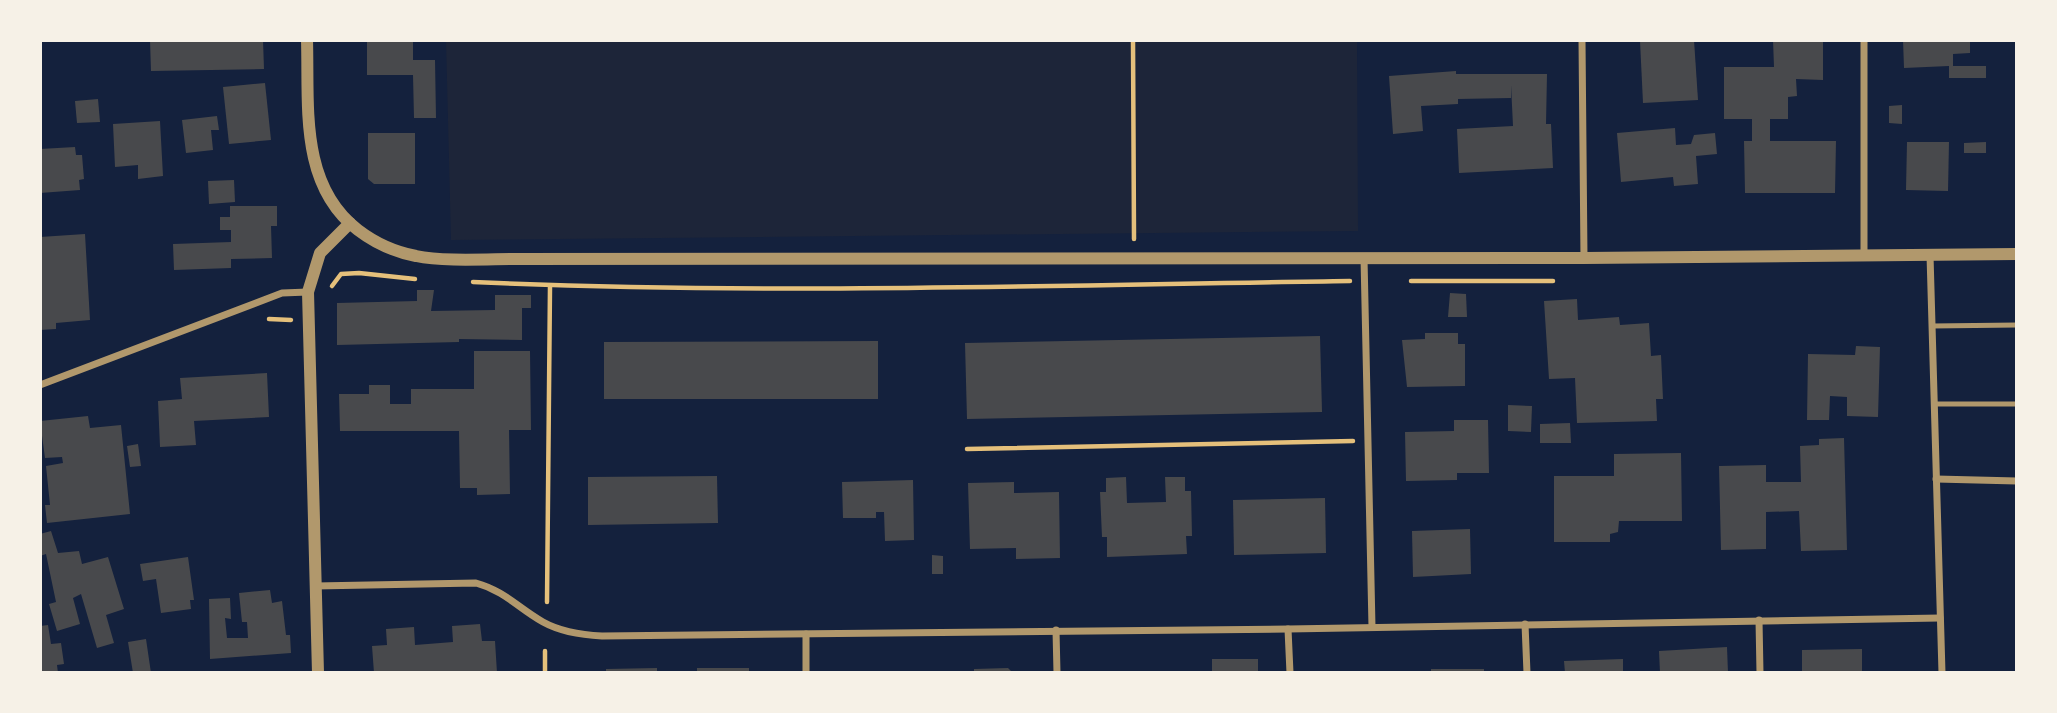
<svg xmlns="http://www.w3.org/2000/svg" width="2057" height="713" font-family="'PT Sans Narrow',sans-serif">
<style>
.green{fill:#1d2539}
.building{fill:#48494c}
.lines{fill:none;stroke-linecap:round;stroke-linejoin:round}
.path{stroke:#e5c07b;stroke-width:4.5}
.service{stroke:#b1986c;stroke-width:5}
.minor{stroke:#b1986c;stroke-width:7}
.tertiary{stroke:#b1986c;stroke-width:12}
</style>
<rect width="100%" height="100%" fill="#14213d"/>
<path class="green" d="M 446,40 L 1357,40 L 1358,231 L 451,240 Z"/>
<g class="building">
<path d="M 150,40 L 263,40 L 264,69 L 151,71 Z"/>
<path d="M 367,40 L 413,40 L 413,60 L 435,60 L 436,118 L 414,118 L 413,75 L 367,75 Z"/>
<path d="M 1648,40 L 1694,40 L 1698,100 L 1643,103 L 1640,41 Z"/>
<path d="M 1773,40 L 1823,40 L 1823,80 L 1796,79 L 1797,96 L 1788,97 L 1788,119 L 1770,119 L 1770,141 L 1836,141 L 1835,193 L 1745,193 L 1744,141 L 1752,141 L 1752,119 L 1724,119 L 1724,67 L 1774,67 Z"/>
<path d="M 1903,40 L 1970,40 L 1970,53 L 1953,54 L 1953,66 L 1986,66 L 1986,78 L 1949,78 L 1949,66 L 1904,68 Z"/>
<path d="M 1456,71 L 1456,74 L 1547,74 L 1546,124 L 1551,124 L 1553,168 L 1459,173 L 1457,129 L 1513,126 L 1511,85 L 1511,98 L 1458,99 L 1458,104 L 1421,106 L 1423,131 L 1393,134 L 1389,76 Z"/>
<path d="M 265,83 L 271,140 L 229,144 L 223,87 Z"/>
<path d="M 98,99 L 100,122 L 77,123 L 75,101 Z"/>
<path d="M 1902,105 L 1902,124 L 1889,123 L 1889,106 Z"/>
<path d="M 217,116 L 219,130 L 211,130 L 213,150 L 186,153 L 182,120 Z"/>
<path d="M 160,121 L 163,176 L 138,179 L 138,165 L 115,167 L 113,124 Z"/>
<path d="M 1675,128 L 1676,145 L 1691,144 L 1694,135 L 1715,133 L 1717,154 L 1696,156 L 1698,184 L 1674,186 L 1673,177 L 1621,182 L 1617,133 Z"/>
<path d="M 368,133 L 415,133 L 415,184 L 374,184 L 368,179 Z"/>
<path d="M 1907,142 L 1949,142 L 1948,191 L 1906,190 Z"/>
<path d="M 1986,142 L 1986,153 L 1964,153 L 1964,143 Z"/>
<path d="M 75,147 L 76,155 L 82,155 L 84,179 L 79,180 L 80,190 L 40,193 L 40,149 Z"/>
<path d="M 234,180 L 235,202 L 209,204 L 208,181 Z"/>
<path d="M 230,206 L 277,206 L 277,226 L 271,226 L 272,258 L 231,259 L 231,268 L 174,270 L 173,244 L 231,242 L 231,230 L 220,230 L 220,217 L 230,217 Z"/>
<path d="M 85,234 L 90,320 L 56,323 L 56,329 L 40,330 L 40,237 Z"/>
<path d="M 417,290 L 434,290 L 431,311 L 495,310 L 495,295 L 531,295 L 531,308 L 522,308 L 522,340 L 459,339 L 459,342 L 337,345 L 337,303 L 417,301 Z"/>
<path d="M 1450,293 L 1466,294 L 1467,317 L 1448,317 Z"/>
<path d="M 1577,299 L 1578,320 L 1619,317 L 1620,325 L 1649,323 L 1651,356 L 1661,355 L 1663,399 L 1656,399 L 1657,421 L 1577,423 L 1575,378 L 1549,379 L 1544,301 Z"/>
<path d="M 1425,333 L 1458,333 L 1458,344 L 1465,344 L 1465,386 L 1407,387 L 1402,340 L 1425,339 Z"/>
<path d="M 1320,336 L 1322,412 L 967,419 L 965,343 Z"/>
<path d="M 878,341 L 878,399 L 604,399 L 604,342 Z"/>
<path d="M 1856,346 L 1880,347 L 1878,417 L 1847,416 L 1847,397 L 1830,396 L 1829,420 L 1807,420 L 1808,354 L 1855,355 Z"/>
<path d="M 474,351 L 530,351 L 531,430 L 509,430 L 510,494 L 477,495 L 477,488 L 460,488 L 459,431 L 340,431 L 339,394 L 369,394 L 369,385 L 390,385 L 390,404 L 411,404 L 411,389 L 474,389 Z"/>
<path d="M 267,373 L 269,417 L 194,421 L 196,445 L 160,447 L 158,401 L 182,399 L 180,378 Z"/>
<path d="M 1508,405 L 1532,406 L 1531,432 L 1508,431 Z"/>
<path d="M 88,416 L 90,428 L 121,425 L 130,514 L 47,523 L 45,505 L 50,505 L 46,466 L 63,463 L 62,457 L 45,458 L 40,421 Z"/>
<path d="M 1454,420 L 1488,420 L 1489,473 L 1457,473 L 1457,480 L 1406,481 L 1405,432 L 1454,431 Z"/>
<path d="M 1570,423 L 1571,443 L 1540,443 L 1540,424 Z"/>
<path d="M 1844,438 L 1847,550 L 1801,551 L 1799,511 L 1766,512 L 1766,549 L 1721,550 L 1719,466 L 1766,465 L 1766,482 L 1801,482 L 1800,446 L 1819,445 L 1819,439 Z"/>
<path d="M 138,444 L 141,466 L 130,467 L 127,446 Z"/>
<path d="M 1681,453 L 1682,521 L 1619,521 L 1618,532 L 1610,534 L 1610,542 L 1554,542 L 1554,476 L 1614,476 L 1614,454 Z"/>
<path d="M 717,476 L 718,523 L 588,525 L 588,477 Z"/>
<path d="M 1126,477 L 1127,503 L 1166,502 L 1165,477 L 1185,477 L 1185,491 L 1191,491 L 1192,536 L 1186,536 L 1187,554 L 1107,557 L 1107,537 L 1102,537 L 1100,492 L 1106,492 L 1106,478 Z"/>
<path d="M 913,480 L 914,540 L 885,541 L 884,512 L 876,512 L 876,518 L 843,518 L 842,482 Z"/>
<path d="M 1014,482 L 1014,493 L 1059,492 L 1060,558 L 1016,559 L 1016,548 L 970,549 L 968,483 Z"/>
<path d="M 1325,498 L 1326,553 L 1234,555 L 1233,500 Z"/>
<path d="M 1470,529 L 1471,574 L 1413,577 L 1412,531 Z"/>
<path d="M 51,531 L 58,553 L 79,551 L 82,564 L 108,557 L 124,609 L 106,615 L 114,643 L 97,648 L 81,594 L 73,598 L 80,624 L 57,631 L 49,604 L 56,602 L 46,554 L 40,556 L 40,534 Z"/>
<path d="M 932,555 L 943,556 L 943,574 L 932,574 Z"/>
<path d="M 188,557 L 194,600 L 190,600 L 191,609 L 161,613 L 156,579 L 143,581 L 140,564 Z"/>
<path d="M 270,590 L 272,603 L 282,601 L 286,635 L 290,635 L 291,653 L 210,659 L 209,599 L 230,598 L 231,619 L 225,618 L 227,638 L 248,638 L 247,622 L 242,622 L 239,593 Z"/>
<path d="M 480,624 L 482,641 L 495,641 L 497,673 L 374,673 L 372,646 L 387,645 L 386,629 L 414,627 L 415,645 L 453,642 L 452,626 Z"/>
<path d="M 48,625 L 51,644 L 61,643 L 64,664 L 57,665 L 58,673 L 40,673 L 40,626 Z"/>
<path d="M 146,639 L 151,673 L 133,673 L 128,642 Z"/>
<path d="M 1727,647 L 1728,673 L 1660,673 L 1659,651 Z"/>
<path d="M 1862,649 L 1862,673 L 1802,673 L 1802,650 Z"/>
<rect x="1212" y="659" width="46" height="14"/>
<path d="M 1623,659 L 1623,673 L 1565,673 L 1564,661 Z"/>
<path d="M 657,668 L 657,673 L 606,673 L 606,669 Z"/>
<rect x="697" y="668" width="52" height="5"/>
<path d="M 1008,668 L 1013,673 L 974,673 L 974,669 Z"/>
<rect x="1431" y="669" width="53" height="4"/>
</g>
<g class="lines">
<g class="path">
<path d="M 1133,40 L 1134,239"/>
<path d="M 1411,281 L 1553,281"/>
<path d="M 473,282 C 765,295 1058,285 1350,281"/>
<path d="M 332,286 L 341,274 L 359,273 L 415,279"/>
<path d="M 269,319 L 291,320"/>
<path d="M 967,449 L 1353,441"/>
<path d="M 547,602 L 550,286"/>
<path d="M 545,651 L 545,673"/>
</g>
<g class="service">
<path d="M 1932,326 L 2017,325"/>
<path d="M 1934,404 L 2017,404"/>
</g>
<g class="minor">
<path d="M 1582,40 L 1584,258"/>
<path d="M 1864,255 L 1864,40"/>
<path d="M 1930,255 L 1942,673"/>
<path d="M 1364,258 L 1372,627"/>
<path d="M 40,385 L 282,293 L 308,292"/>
<path d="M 1936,479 L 2017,481"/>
<path d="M 315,586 L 476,583 C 505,591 518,608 543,622 C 561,632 582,635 602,636 L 1288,629 L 1940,618"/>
<path d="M 1759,620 L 1760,673"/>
<path d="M 1525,624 L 1527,673"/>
<path d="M 1288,629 L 1290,673"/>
<path d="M 1056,630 L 1057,673"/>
<path d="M 806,673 L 806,634"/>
</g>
<g class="tertiary">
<path d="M 307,40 C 309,106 299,185 358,230 C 375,243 395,252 416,256 C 444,262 489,259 518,259 L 1584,258 L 2017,254"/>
<path d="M 318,673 L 308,292 L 320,253 L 350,223"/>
</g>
</g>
<rect width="2057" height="713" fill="none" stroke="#f6f1e7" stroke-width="84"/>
</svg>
